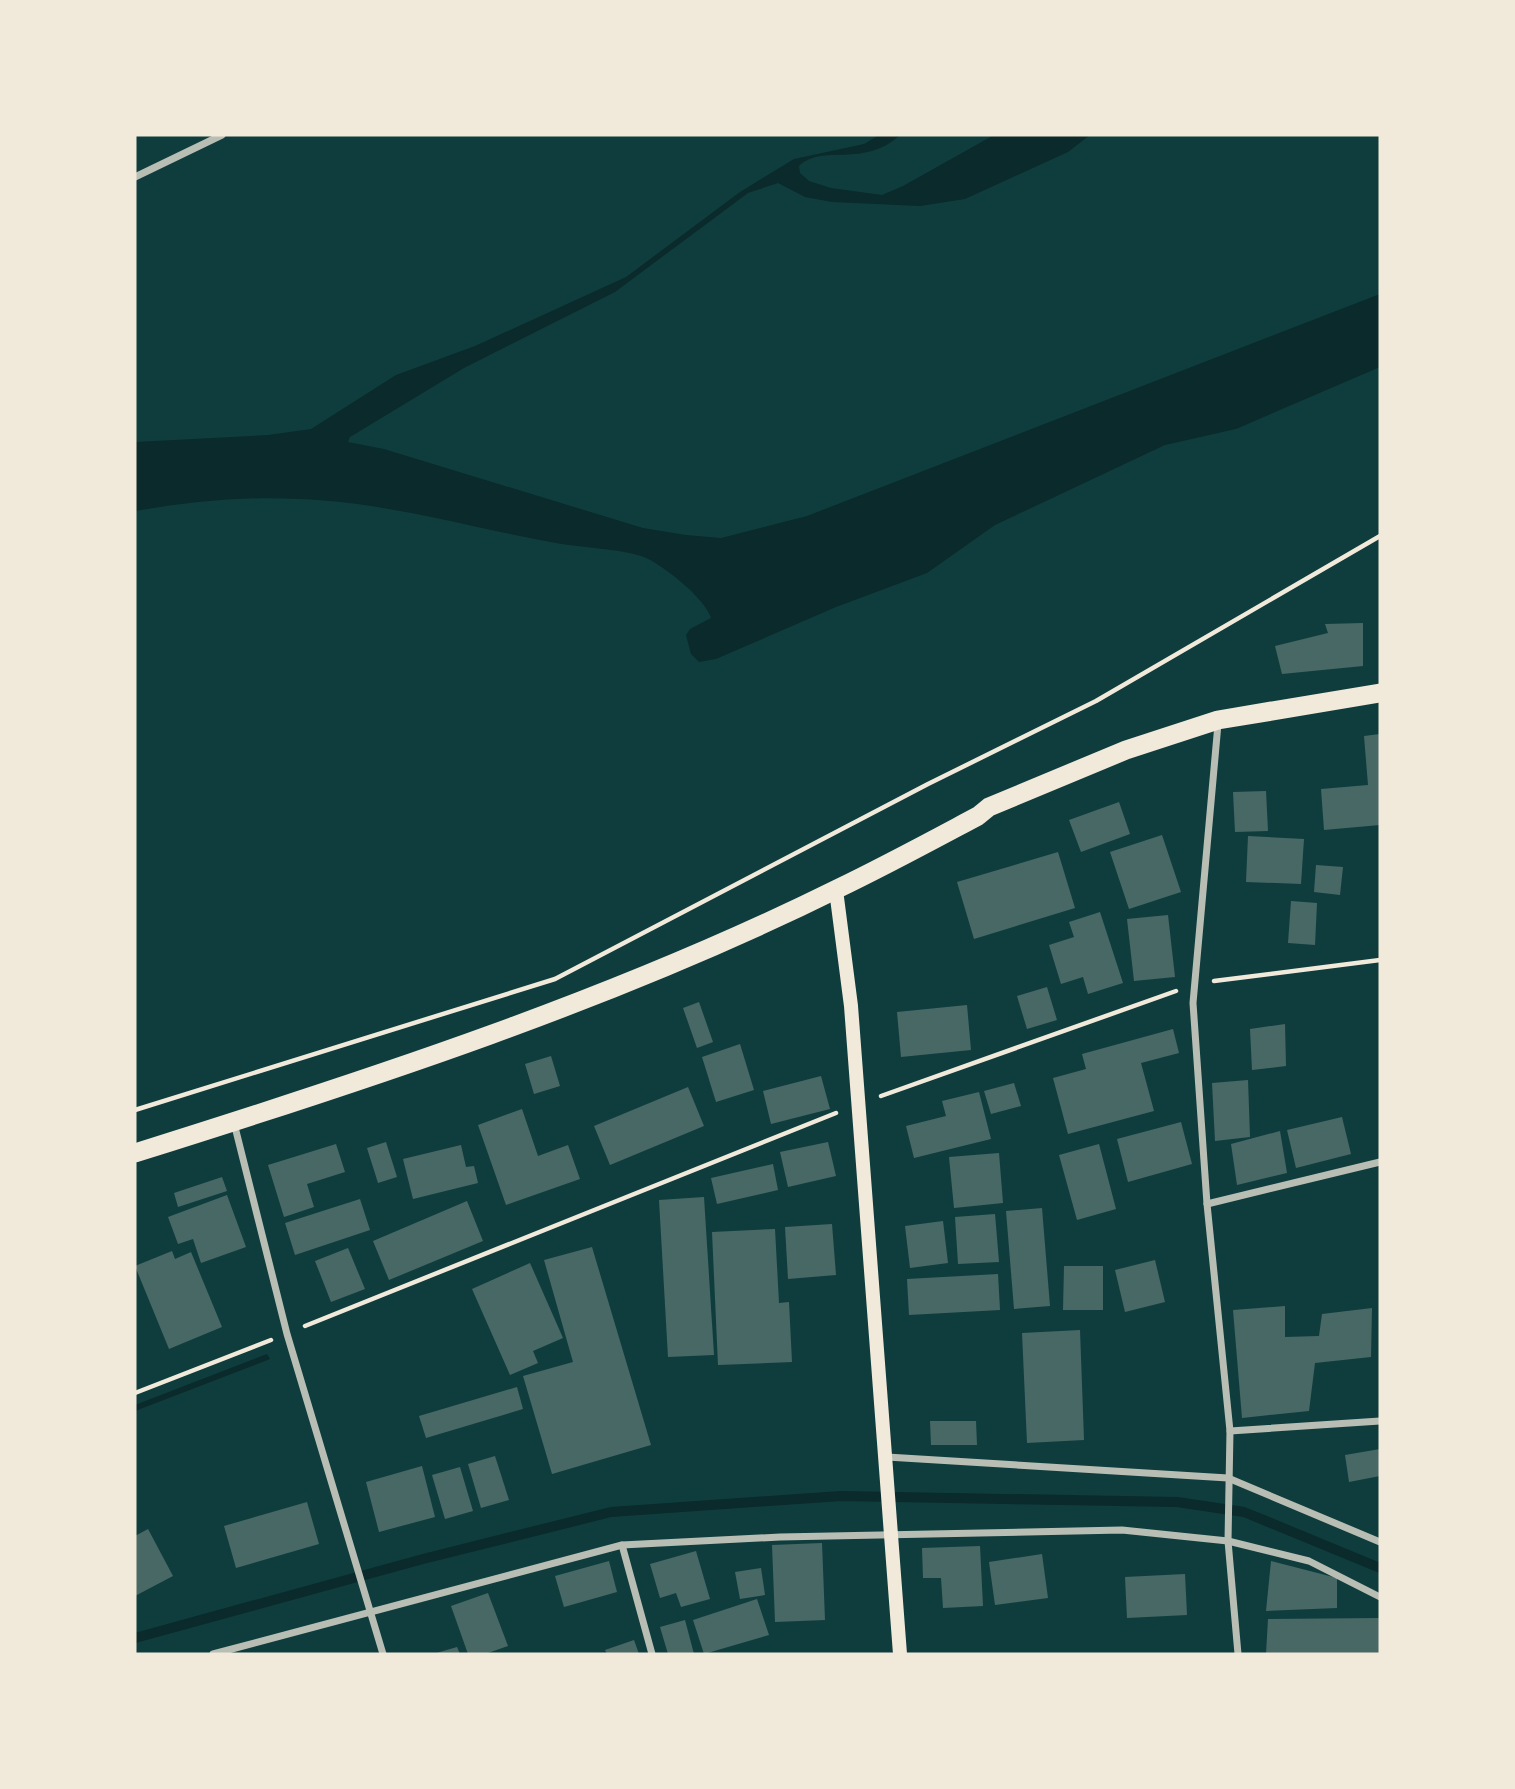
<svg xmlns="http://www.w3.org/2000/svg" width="1515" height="1789" font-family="'DejaVu Sans',sans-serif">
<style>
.water{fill:#0a2a2b}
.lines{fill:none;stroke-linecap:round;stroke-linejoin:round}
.stream{stroke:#0a2a2b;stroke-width:10}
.building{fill:#486865}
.path{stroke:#f1e9da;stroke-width:4.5}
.minor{stroke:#b8beb3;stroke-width:7}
.secondary{stroke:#f1e9da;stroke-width:14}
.trunk{stroke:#f1e9da;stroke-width:19}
</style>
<rect width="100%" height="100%" fill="#0f3d3e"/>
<g class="water">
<path d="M 879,135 L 900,135 C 863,169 823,143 799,166 L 800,173 L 809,181 L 831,188 L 882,195 L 903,186 L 994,135 L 1090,135 L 1068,152 L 965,199 L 920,206 L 832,202 L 805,197 L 778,183 L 748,193 L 615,292 L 464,368 L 350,437 L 348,442 L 384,449 L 643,528 L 686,535 L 721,538 L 807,516 L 1380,294 L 1380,367 L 1236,429 L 1165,445 L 995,525 L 927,573 L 836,607 L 716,659 L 699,662 L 691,654 L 686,635 L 690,629 L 711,618 C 706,599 660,562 641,556 C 614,548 584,548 556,543 C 471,528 387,502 299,499 C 243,496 189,502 135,511 L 135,442 L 268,435 L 311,429 L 396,375 L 475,346 L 626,277 L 740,192 L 794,159 L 864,144 Z"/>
<path d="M 267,1354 L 270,1359 L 135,1411 L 135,1405 Z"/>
</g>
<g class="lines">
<path class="stream" d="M 135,1638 L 423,1559 L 611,1512 L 841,1496 L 1177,1502 L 1244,1512 L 1380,1568"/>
</g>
<g class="building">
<path d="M 1363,623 L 1363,666 L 1282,674 L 1275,646 L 1328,633 L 1325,624 Z"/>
<path d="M 1380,734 L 1380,825 L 1324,830 L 1321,789 L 1368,785 L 1364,736 Z"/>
<path d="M 1266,791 L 1268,831 L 1235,832 L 1233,792 Z"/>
<path d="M 1119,802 L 1130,834 L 1081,852 L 1069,820 Z"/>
<path d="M 1162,835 L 1181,892 L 1129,909 L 1110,852 Z"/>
<path d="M 1248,836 L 1304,839 L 1301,884 L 1246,882 Z"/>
<path d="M 1058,852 L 1075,908 L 974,939 L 957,882 Z"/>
<path d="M 1316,865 L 1343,867 L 1340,895 L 1314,892 Z"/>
<path d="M 1291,901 L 1317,903 L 1315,945 L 1288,943 Z"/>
<path d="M 1100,912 L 1123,983 L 1088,994 L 1083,977 L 1061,984 L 1049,945 L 1074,937 L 1069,922 Z"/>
<path d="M 1168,915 L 1175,977 L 1134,981 L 1127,919 Z"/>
<path d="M 1047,987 L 1057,1020 L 1027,1029 L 1017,996 Z"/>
<path d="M 699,1002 L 713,1042 L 697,1048 L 683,1008 Z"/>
<path d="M 967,1005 L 971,1050 L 901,1057 L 897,1012 Z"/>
<path d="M 1285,1024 L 1286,1066 L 1252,1070 L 1250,1029 Z"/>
<path d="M 1173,1029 L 1179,1053 L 1141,1063 L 1154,1111 L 1068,1134 L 1053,1078 L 1086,1069 L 1082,1054 Z"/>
<path d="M 740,1044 L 754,1090 L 716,1102 L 702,1057 Z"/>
<path d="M 551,1056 L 560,1086 L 534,1094 L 525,1064 Z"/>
<path d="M 821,1076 L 830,1109 L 771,1124 L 763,1091 Z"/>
<path d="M 1248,1080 L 1250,1137 L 1215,1141 L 1212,1083 Z"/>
<path d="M 1014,1083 L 1021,1106 L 991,1114 L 984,1091 Z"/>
<path d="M 688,1087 L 704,1126 L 610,1165 L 594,1126 Z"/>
<path d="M 979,1092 L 991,1139 L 914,1158 L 906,1126 L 946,1116 L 942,1101 Z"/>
<path d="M 522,1109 L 538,1156 L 568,1145 L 580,1179 L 506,1205 L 478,1125 Z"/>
<path d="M 1342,1117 L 1351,1154 L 1296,1168 L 1287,1130 Z"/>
<path d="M 1181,1122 L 1192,1164 L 1128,1182 L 1117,1139 Z"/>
<path d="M 1280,1131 L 1287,1173 L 1237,1185 L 1231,1144 Z"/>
<path d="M 386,1142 L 397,1177 L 378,1183 L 367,1148 Z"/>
<path d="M 828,1142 L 836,1176 L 788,1187 L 780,1152 Z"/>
<path d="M 336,1144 L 345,1172 L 307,1184 L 314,1207 L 284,1217 L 268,1165 Z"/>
<path d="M 1099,1144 L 1116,1209 L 1077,1220 L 1059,1155 Z"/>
<path d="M 461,1145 L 466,1167 L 474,1166 L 478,1183 L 413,1199 L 403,1159 Z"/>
<path d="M 999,1153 L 1003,1203 L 954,1208 L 949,1157 Z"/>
<path d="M 773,1164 L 778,1190 L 717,1204 L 711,1178 Z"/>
<path d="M 222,1177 L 227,1191 L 178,1207 L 174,1193 Z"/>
<path d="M 227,1195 L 246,1247 L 201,1263 L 193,1239 L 178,1244 L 168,1217 Z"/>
<path d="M 704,1197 L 714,1355 L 668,1357 L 659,1200 Z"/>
<path d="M 360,1199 L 370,1230 L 295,1255 L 285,1223 Z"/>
<path d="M 467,1201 L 483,1241 L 389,1280 L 373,1241 Z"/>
<path d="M 1042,1208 L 1050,1306 L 1014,1309 L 1006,1211 Z"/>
<path d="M 995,1214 L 999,1262 L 958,1264 L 955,1217 Z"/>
<path d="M 943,1221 L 948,1263 L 910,1268 L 905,1226 Z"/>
<path d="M 832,1224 L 836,1275 L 788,1279 L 785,1227 Z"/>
<path d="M 775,1229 L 779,1303 L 789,1302 L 792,1362 L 718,1365 L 712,1232 Z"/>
<path d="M 592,1247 L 651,1445 L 552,1474 L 523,1376 L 573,1362 L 544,1260 Z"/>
<path d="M 348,1248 L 365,1289 L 331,1302 L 315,1261 Z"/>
<path d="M 172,1251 L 175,1259 L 191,1252 L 222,1327 L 169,1349 L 135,1266 Z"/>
<path d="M 1155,1260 L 1165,1302 L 1125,1312 L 1115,1270 Z"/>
<path d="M 530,1263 L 563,1338 L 533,1351 L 538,1363 L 510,1375 L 472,1289 Z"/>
<path d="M 1064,1266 L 1103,1266 L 1103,1310 L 1063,1310 Z"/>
<path d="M 998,1274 L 1000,1310 L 909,1315 L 907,1279 Z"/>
<path d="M 1285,1306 L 1285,1337 L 1319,1336 L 1322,1314 L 1372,1308 L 1371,1357 L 1315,1363 L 1309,1411 L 1242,1418 L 1233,1310 Z"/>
<path d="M 1080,1330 L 1084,1440 L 1027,1443 L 1022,1333 Z"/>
<path d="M 517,1387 L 523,1409 L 426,1438 L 419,1416 Z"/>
<path d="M 930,1421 L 976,1421 L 977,1445 L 931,1445 Z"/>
<path d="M 1380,1449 L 1380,1476 L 1349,1482 L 1345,1455 Z"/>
<path d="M 495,1456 L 509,1500 L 481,1508 L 468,1464 Z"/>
<path d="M 422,1466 L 435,1517 L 379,1532 L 366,1482 Z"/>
<path d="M 460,1467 L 473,1511 L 445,1519 L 432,1475 Z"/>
<path d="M 307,1502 L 319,1544 L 236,1568 L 224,1526 Z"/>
<path d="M 148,1529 L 173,1576 L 135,1596 L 135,1536 Z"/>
<path d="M 822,1543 L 825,1620 L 775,1622 L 772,1545 Z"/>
<path d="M 980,1546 L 983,1606 L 943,1608 L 941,1578 L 923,1578 L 922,1548 Z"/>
<path d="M 696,1551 L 710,1599 L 681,1607 L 676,1593 L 660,1598 L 650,1564 Z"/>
<path d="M 1042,1554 L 1048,1598 L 995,1605 L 989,1562 Z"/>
<path d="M 609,1561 L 617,1592 L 564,1607 L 555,1576 Z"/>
<path d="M 1271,1561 L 1337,1578 L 1337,1608 L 1266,1611 Z"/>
<path d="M 761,1568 L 765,1595 L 740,1599 L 735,1572 Z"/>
<path d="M 1185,1574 L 1187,1615 L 1127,1618 L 1125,1577 Z"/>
<path d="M 488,1593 L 508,1646 L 485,1654 L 468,1654 L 451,1606 Z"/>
<path d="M 757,1599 L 769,1635 L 704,1654 L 693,1620 Z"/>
<path d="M 1380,1618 L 1380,1654 L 1266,1654 L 1268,1619 Z"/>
<path d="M 685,1620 L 694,1654 L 668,1654 L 660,1627 Z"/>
<path d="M 634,1640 L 639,1654 L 607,1654 L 605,1650 Z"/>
<path d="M 457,1647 L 460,1654 L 433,1654 Z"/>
</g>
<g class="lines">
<g class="path">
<path d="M 1214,981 L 1380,960"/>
<path d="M 881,1096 L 1176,991"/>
<path d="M 135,1110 L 555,979 L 928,784 L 1096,701 L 1380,536"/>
<path d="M 305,1326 L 836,1113"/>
<path d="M 135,1393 L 271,1340"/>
</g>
<g class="minor">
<path d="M 135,177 L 222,135"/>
<path d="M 1218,724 L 1193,1003 L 1207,1204 L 1230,1431 L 1228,1541 L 1238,1654"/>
<path d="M 234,1123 L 287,1334 L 383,1654"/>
<path d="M 1207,1204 L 1380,1162"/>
<path d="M 1230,1431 L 1380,1421"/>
<path d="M 887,1457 L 1228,1478 L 1380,1542"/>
<path d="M 622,1545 L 652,1654"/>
<path d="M 213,1654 L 622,1545 L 780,1537 L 1122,1530 L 1228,1541 L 1309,1561 L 1380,1597"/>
</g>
<path class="secondary" d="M 836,890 L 851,1006 L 900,1654"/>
<path class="trunk" d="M 135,1153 C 371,1079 615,999 837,889 C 885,866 931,841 978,816 L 989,807 L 1126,750 L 1218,720 L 1380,693"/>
</g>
<rect width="1515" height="1789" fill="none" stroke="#f1e9da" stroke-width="273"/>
</svg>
